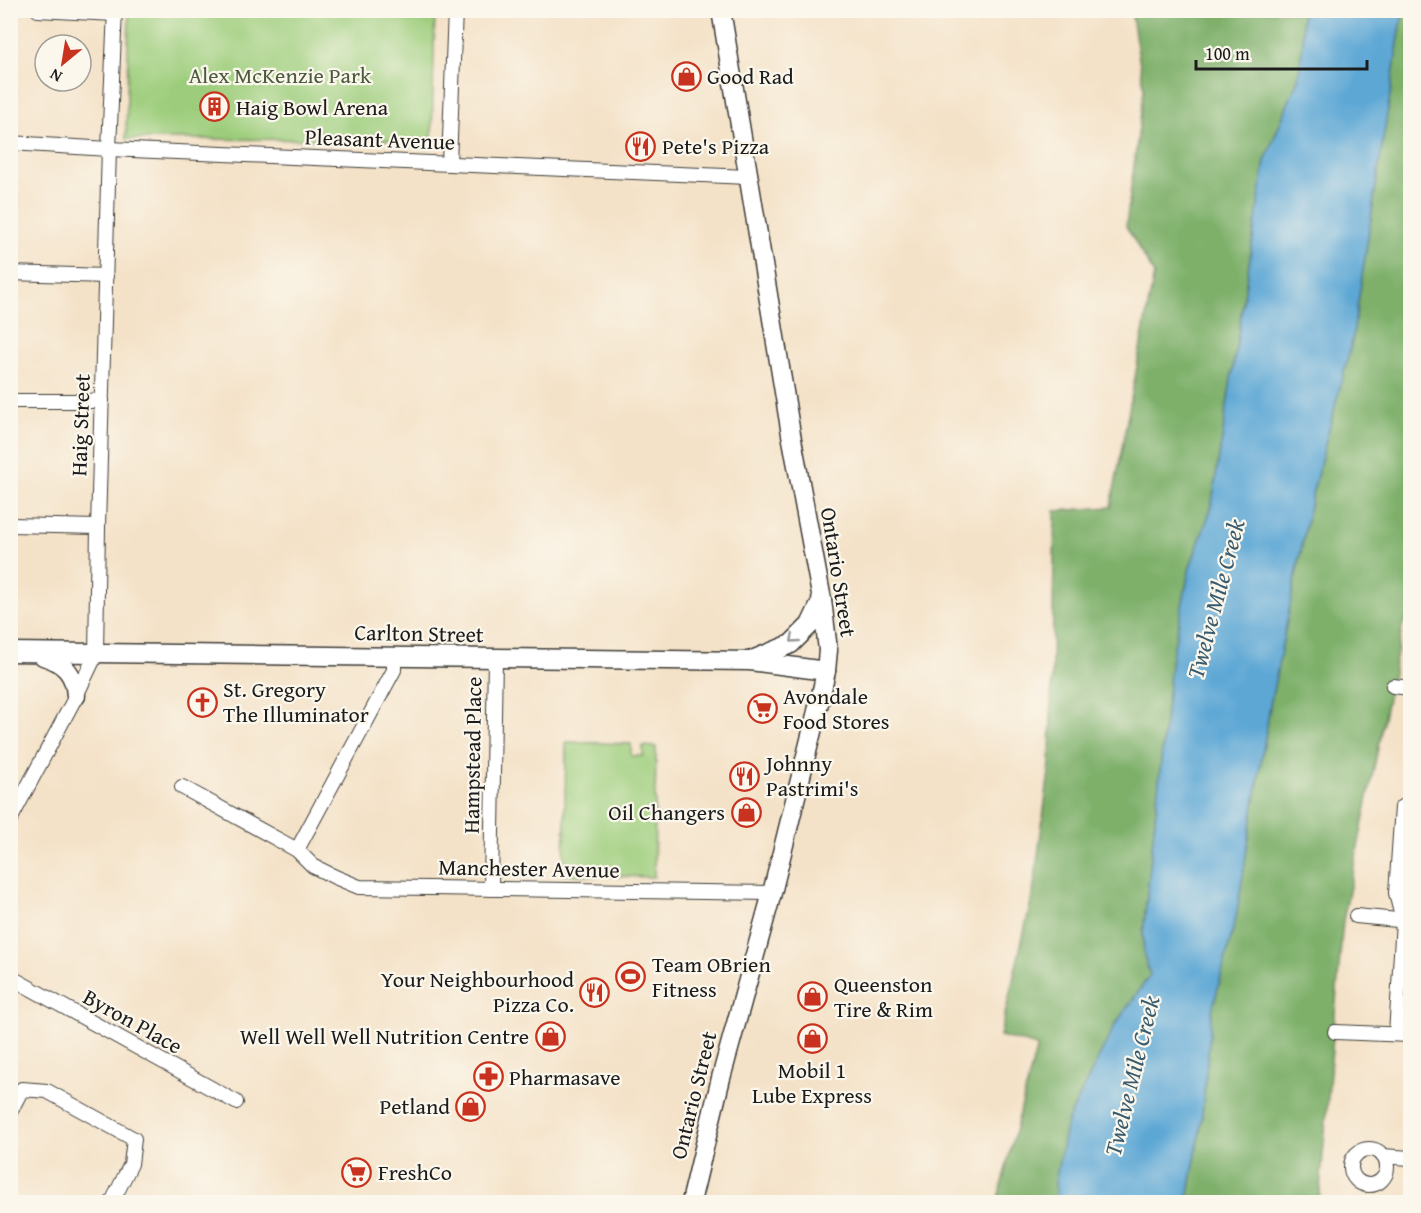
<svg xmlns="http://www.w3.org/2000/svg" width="1421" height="1213" font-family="'Gentium Book Plus',serif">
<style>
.green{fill:#9dcd7b;stroke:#5c744c;stroke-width:1.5}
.forest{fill:#7eb06b;stroke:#4d6644;stroke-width:1.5}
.water{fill:#5da7d5;stroke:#3c6278;stroke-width:1.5}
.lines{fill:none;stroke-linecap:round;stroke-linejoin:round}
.minor-casing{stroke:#3c3a36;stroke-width:16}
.secondary-casing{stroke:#3c3a36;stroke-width:21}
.minor{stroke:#fff;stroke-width:14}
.secondary{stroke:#fff;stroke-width:18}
.oneway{stroke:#999}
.labels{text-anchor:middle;stroke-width:4.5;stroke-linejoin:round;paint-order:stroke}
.park-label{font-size:22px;fill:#495a3d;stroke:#fbf7ec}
.poi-label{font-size:22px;fill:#1c1c1c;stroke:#fbf7ec;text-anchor:start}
.street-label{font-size:22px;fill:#1c1c1c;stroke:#fbf7ec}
.water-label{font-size:24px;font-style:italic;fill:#395b6f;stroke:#fbf7ec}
</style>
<rect width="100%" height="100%" fill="#fbf7ec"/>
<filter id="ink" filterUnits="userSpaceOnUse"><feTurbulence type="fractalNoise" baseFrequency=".0167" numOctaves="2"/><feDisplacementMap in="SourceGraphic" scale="12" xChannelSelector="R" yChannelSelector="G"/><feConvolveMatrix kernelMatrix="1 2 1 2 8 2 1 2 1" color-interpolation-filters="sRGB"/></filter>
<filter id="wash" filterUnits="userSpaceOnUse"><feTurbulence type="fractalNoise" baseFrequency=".008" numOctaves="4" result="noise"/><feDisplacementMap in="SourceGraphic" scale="24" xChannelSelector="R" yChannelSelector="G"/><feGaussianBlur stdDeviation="1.35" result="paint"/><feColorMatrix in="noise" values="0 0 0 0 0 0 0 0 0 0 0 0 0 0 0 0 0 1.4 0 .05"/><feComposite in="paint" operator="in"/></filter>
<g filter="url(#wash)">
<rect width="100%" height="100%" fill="#f4e2c8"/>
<g class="green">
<path d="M 129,11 L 435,11 L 432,140 L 126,139 Z"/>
<path d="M 566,742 L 631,744 L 631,756 L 643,756 L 643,746 L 656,747 L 654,877 L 564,875 Z"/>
</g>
<g class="forest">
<path d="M 1131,11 L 1302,11 L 1303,45 L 1298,79 L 1265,161 L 1211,509 L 1190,567 L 1172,656 L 1143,934 L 1144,955 L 1150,975 L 1115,1025 L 1055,1182 L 1057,1202 L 997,1202 L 1037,1046 L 1000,1036 L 1033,893 L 1050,764 L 1055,511 L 1111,507 L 1154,274 L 1126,226 L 1144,89 Z"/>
<path d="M 1403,11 L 1410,11 L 1410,613 L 1403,624 L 1343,921 L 1319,1202 L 1186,1202 L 1189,1193 L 1201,1125 L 1212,1011 L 1236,918 L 1270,706 L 1312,495 L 1352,341 Z"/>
</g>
<path class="water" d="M 1302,11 L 1403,11 L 1352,341 L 1312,495 L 1270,706 L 1236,918 L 1212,1011 L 1201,1125 L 1189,1193 L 1186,1202 L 1057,1202 L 1055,1182 L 1067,1122 L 1115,1025 L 1150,975 L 1144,955 L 1143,934 L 1172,656 L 1190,567 L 1211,509 L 1265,161 L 1298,79 L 1303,45 Z"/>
</g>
<g filter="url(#ink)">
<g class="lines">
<defs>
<g id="minor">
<path d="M 38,10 L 115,14"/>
<path d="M 10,143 L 109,149 L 748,177"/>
<path d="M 449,163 L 455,10"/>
<path d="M 10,273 L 106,276"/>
<path d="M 10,401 L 102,401"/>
<path d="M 10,525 L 98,527"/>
<path d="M 1393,686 L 1410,688"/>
<path d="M 182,787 L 297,850 L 313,866 L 335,877 L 359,887 L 772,893"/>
<path d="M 10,820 L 76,696 L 96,654 L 98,527 L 109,149 L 115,10"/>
<path d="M 297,850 L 394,670 L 394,656"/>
<path d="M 491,889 L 495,658"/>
<path d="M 1356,916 L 1408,921"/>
<path d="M 10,977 L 236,1102"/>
<path d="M 1335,1032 L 1410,1035"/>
<path d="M 1396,1034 L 1403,921 L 1396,893 L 1402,807 L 1410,808"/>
<path d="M 10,1112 L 22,1089 L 47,1091 L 134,1139 L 131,1164 L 112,1202"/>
<circle cx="1369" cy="1167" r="18"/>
<path d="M 1383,1156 L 1410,1158"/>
</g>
<g id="secondary">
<path d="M 10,652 L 750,661 L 826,671"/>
<path d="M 43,656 C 64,662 75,674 76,696"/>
<path d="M 752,660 L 791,644 L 810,625 L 822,600"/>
<path d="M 691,1202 L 721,1078 L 772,893 L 821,695 L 826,671 L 828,650 L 822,600 L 791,434 L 721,10"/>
</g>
</defs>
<use href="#minor" class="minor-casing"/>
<use href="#secondary" class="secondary-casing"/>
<use href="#minor" class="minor"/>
<use href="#secondary" class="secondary"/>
</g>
<defs><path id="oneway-chevron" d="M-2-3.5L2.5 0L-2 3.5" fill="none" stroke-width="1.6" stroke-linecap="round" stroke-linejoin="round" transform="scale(1.5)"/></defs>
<use class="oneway" href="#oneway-chevron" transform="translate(794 639) rotate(139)"/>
</g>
<defs>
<symbol id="shop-ring" viewBox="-11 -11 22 22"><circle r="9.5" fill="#fbf7ec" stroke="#c8321e" stroke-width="1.5"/><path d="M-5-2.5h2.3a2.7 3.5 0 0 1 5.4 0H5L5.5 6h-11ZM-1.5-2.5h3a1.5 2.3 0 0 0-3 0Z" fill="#c8321e"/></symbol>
<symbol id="building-ring" viewBox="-11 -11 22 22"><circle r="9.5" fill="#fbf7ec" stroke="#c8321e" stroke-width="1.5"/><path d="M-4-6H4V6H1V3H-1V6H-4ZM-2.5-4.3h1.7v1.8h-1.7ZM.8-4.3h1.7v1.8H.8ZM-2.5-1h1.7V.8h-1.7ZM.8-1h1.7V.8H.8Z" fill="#c8321e"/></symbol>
<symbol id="restaurant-ring" viewBox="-11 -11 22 22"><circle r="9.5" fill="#fbf7ec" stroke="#c8321e" stroke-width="1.5"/><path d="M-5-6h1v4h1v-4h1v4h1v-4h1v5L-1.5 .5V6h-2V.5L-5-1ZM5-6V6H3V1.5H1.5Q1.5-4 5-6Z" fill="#c8321e"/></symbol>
<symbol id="church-ring" viewBox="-11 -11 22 22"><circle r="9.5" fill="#fbf7ec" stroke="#c8321e" stroke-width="1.5"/><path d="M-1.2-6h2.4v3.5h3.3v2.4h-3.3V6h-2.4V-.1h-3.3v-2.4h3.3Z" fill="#c8321e"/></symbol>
<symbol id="supermarket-ring" viewBox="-11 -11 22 22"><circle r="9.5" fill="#fbf7ec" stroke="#c8321e" stroke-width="1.5"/><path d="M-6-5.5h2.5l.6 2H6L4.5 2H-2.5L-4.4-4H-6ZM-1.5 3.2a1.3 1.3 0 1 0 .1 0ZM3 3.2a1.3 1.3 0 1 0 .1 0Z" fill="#c8321e"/></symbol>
<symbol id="stadium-ring" viewBox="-11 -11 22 22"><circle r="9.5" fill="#fbf7ec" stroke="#c8321e" stroke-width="1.5"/><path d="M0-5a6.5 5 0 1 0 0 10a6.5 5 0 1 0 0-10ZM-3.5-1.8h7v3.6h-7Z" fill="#c8321e"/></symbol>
<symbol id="pharmacy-ring" viewBox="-11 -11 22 22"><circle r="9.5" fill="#fbf7ec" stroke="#c8321e" stroke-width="1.5"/><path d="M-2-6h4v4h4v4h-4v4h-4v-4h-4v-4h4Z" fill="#c8321e"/></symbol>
</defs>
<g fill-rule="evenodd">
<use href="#shop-ring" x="670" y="60" width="33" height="33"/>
<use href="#building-ring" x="198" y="90" width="33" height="33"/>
<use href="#restaurant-ring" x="624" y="130" width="33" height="33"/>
<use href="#church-ring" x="186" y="686" width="33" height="33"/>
<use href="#supermarket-ring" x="746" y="692" width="33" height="33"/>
<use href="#restaurant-ring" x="728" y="760" width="33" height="33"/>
<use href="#shop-ring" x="730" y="796" width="33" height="33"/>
<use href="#stadium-ring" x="614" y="960" width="33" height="33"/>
<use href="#restaurant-ring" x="578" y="976" width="33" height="33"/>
<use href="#shop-ring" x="796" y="980" width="33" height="33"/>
<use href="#shop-ring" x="534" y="1020" width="33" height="33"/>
<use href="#shop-ring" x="796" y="1022" width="33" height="33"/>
<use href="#pharmacy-ring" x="472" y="1060" width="33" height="33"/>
<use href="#shop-ring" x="454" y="1090" width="33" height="33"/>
<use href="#supermarket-ring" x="340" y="1156" width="33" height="33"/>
</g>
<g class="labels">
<g class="park-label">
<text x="280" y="83">Alex McKenzie Park</text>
</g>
<g class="poi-label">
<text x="707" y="84">Good Rad</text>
<text x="236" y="115">Haig Bowl Arena</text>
<text x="662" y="154">Pete's Pizza</text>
<text x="223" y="697">St. Gregory<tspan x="223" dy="25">The Illuminator</tspan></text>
<text x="783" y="704">Avondale<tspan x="783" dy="25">Food Stores</tspan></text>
<text x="766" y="771">Johnny<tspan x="766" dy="25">Pastrimi's</tspan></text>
<text x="725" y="820" text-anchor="end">Oil Changers</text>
<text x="652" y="972">Team OBrien<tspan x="652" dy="25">Fitness</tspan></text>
<text x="574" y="987" text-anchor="end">Your Neighbourhood<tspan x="574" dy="25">Pizza Co.</tspan></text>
<text x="834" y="992">Queenston<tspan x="834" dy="25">Tire &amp; Rim</tspan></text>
<text x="529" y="1044" text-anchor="end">Well Well Well Nutrition Centre</text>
<text x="812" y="1078" text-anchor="middle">Mobil 1<tspan x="812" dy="25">Lube Express</tspan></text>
<text x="509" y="1085">Pharmasave</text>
<text x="450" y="1114" text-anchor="end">Petland</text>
<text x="378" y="1180">FreshCo</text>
</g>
<g class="street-label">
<text transform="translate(380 139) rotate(2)" y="8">Pleasant Avenue</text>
<text transform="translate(80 425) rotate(-88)" y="8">Haig Street</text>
<text transform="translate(839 572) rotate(81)" y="8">Ontario Street</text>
<text transform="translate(419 633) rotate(1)" y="8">Carlton Street</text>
<text transform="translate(472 755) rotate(-89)" y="8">Hampstead Place</text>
<text transform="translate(529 868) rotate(1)" y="8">Manchester Avenue</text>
<text transform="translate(133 1021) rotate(29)" y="8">Byron Place</text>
<text transform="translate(693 1095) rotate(-76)" y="8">Ontario Street</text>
</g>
<g class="water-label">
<text transform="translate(1216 599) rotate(-75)" y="8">Twelve Mile Creek</text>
<text transform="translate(1132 1076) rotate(-76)" y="8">Twelve Mile Creek</text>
</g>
</g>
<rect width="1421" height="1213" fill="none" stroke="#fbf7ec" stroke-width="36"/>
<g transform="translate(63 63) rotate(210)"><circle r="28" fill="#fbf7ec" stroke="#a29f99" stroke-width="1.5"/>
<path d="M0-4.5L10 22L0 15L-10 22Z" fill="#c8321e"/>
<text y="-9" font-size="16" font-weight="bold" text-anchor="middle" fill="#1c1c1c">N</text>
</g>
<path d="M1196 60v9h171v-9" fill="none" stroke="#1c1c1c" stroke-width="3"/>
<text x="1205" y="60" font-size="18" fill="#1c1c1c" stroke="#fbf7ec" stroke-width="4.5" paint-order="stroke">100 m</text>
</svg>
